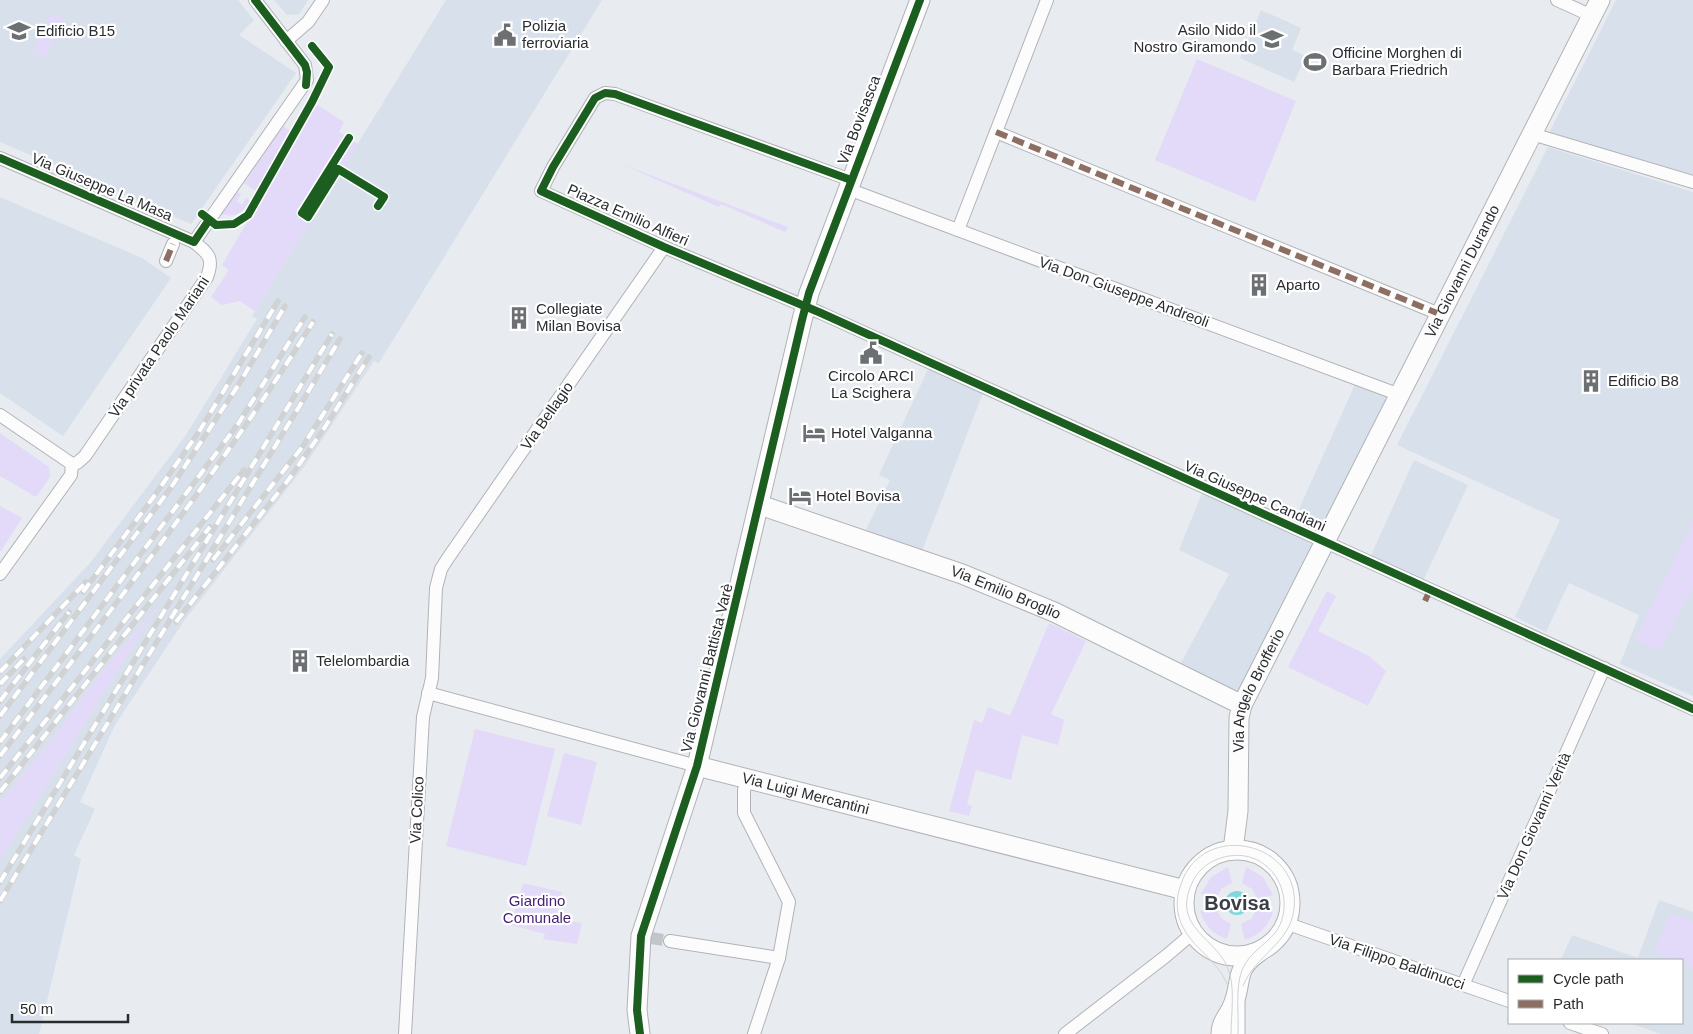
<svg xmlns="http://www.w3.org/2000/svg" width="1693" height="1034" font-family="Helvetica,sans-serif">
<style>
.built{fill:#d8e1eb}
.green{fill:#e2daf8}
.water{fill:#80d7de}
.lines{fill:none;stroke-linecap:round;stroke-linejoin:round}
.street-tunnel{stroke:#c2c5ca;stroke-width:12;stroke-dasharray:12 6;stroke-linecap:butt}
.street-casing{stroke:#b1b3b7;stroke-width:14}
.secondary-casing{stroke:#b1b3b7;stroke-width:21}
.street{stroke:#fcfcfd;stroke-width:12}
.secondary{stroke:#fcfcfd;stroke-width:19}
.tram{stroke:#d0d2d3;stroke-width:1}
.rail-casing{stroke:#d0d2d3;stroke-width:5.5}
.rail{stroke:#fff;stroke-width:4;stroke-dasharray:11;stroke-linecap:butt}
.quiet{stroke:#8d6e63;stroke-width:6;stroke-dasharray:12 6;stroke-linecap:butt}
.cycleway-casing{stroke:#fff;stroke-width:11}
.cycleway{stroke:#1b5e20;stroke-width:8}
.labels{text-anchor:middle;stroke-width:4.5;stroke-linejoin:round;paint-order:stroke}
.poi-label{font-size:15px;fill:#2a2d30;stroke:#fff;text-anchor:start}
.street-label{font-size:15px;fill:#2a2d30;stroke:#fff}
.park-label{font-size:15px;fill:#451e74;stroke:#fff}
.district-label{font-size:20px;font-weight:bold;fill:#393f46;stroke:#fff}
</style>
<rect width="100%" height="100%" fill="#e8ebf0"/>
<g class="built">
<path d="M 0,0 L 238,0 L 254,20 L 239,35 L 296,73 L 191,224 L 0,142 Z"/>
<path d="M 274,0 L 308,0 L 299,14 L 287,15 Z"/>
<path d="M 446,0 L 602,0 L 379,363 L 374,361 L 304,467 L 184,621 L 115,725 L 80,802 L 95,809 L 74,855 L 81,859 L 39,1034 L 0,1034 L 0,860 L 155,610 L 94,681 L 58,732 L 0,803 L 0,659 L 90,563 L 186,435 L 257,319 L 252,316 Z"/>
<path d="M 1616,0 L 1693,0 L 1693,180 L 1547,137 Z"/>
<path d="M 1261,10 L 1301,28 L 1292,50 L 1306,56 L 1294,82 L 1240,58 Z"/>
<path d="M 1548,147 L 1693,192 L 1693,696 L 1620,664 L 1639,615 L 1569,583 L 1546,632 L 1515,617 L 1560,520 L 1397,445 Z"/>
<path d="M 0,197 L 142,258 L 171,278 L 63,436 L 0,393 Z"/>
<path d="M 930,365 L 984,390 L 919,559 L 861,540 L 890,480 L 879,475 Z"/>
<path d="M 1357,380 L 1399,395 L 1325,542 L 1291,527 Z"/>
<path d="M 1414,460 L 1468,485 L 1421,585 L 1368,562 Z"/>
<path d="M 1204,488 L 1325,543 L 1236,701 L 1176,672 L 1229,574 L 1179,550 Z"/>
<path d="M 1659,900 L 1693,912 L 1693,1034 L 1661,1034 L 1629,1023 L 1682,1023 L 1682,960 L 1561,960 L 1572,935 L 1638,958 Z"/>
</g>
<g class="green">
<path d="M 51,12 L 64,18 L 46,58 L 33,52 Z"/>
<path d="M 1197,59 L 1296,101 L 1255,202 L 1155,160 Z"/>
<path d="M 316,104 L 344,122 L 339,132 L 358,144 L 255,311 L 240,301 L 222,305 L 211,297 L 229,270 L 222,265 Z"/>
<path d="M 283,126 L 289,130 L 256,191 L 244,183 Z"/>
<path d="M 621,164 L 788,227 L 785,232 L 721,204 L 719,207 Z"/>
<path d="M 237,192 L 241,194 L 237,201 L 242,205 L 246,198 L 250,201 C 242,213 236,218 221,214 Z"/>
<path d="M 0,433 L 49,467 L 50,477 L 36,497 L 0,476 Z"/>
<path d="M 0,506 L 22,518 L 0,552 Z"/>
<path d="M 1693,522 L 1693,587 L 1660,652 L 1635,639 Z"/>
<path d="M 1327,591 L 1336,596 L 1318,631 L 1369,656 L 1386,671 L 1368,706 L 1288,667 Z"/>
<path d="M 158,606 L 0,860 L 0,803 L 58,732 L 94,681 Z"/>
<path d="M 1049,623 L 1086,641 L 1051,714 L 1064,720 L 1058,745 L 1022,735 L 1011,780 L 976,770 L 967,804 L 972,806 L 969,816 L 949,811 L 974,720 L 982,723 L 988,707 L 1010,716 Z"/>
<path d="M 475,729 L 555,749 L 526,866 L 446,846 Z"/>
<path d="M 564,753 L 597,762 L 581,825 L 547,816 Z"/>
<path d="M 1228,867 L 1232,883 L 1222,888 L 1216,898 L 1201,894 L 1211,877 Z"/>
<path d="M 1246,867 L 1263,877 L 1273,895 L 1257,899 L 1252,889 L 1242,883 Z"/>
<path d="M 523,883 L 562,892 L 556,919 L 582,923 L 577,944 L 543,939 L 545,934 L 511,925 Z"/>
<path d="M 1216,908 L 1221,918 L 1231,924 L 1227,939 C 1213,934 1205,926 1200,911 Z"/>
<path d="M 1257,908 L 1273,912 C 1268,927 1259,935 1245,940 L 1241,924 L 1252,918 Z"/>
<path d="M 1670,913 L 1693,921 L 1693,967 L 1682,963 L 1682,960 L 1675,960 L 1655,953 Z"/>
</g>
<circle class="water" cx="1237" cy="903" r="12"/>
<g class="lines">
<path class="street-tunnel" d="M 651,938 L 670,941"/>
<defs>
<g id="street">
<path d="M 1557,0 L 1592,16"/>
<path d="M 286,41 L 308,22 L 323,0"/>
<path d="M 996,132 L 1437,313"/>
<path d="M 1532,134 L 1693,182"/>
<path d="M 0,158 L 194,242 C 209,254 214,258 207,277 L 85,456 L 77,463 L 72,464"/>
<path d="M 851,180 L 615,94 L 605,93 L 595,98 L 553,167 L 541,191 L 664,247 L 821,313 L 1693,709"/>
<path d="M 848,189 L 1400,395"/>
<path d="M 958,230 L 1047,0"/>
<path d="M 194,242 L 307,80 L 305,65 L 255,0"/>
<path d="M 166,261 L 173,244"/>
<path d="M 0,415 L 72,464"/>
<path d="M 0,574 L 71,475 L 72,464"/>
<path d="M 428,693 L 697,766"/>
<path d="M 748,779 L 744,790 L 744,813 L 789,902 L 779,958 L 754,1034"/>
<path d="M 1285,925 L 1291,925 L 1509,1001"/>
<path d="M 670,941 L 779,958"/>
<path d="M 1463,985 L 1604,668"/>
<path d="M 1570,1023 L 1602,1034"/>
<path d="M 405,1034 L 423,717 L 432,678 L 436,588 L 441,569 L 448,558 L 664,247"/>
<path d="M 1065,1034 L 1166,956 L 1193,933"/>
</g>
<g id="secondary">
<path id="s1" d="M 760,505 L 962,574 L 1054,612 L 1242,705"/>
<path id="s2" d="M 697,766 L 1185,890"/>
<path id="s3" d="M 1233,850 L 1238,811 L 1239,718 L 1242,705 L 1600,0"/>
<circle cx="1237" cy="903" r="53"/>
<path d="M 640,1034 L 637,1010 L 641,936 L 697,766 L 802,320 L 809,293 L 920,0"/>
<path d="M 1221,1034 C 1221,1021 1229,1016 1233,1005 C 1243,981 1233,970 1259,952"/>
<path d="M 1235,1034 L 1235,1001"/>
</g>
</defs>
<use href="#street" class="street-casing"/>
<use href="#secondary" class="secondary-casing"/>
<use href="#street" class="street"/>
<use href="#secondary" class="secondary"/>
<g class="tram">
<path d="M 1227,984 C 1216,957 1187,946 1179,917 C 1176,906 1177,895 1181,884 C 1203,819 1302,842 1294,909 C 1290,944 1255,955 1243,986"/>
<path d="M 1231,1034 C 1231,1013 1236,986 1227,966 C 1212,935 1171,926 1193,881 C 1198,871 1207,863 1218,859 C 1234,853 1251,854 1265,865 C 1285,880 1291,912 1275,933 C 1264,946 1249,953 1242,970 C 1235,989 1239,1014 1238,1034"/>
</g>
<defs>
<g id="rail">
<path d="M 213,560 L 303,446 L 362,353"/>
<path d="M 83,592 L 155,495 L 200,430 L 278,301"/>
<path d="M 176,622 L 289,479 L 325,427 L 369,357"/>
<path d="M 0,672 L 86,582"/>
<path d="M 0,684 L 24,659"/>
<path d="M 0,701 L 69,612"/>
<path d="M 0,716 L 170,489 L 239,384 L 285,306"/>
<path d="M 0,742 L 238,424 L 305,317"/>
<path d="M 0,756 C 107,614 219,474 313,322"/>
<path d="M 0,778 L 244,470"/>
<path d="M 0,792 L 210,527"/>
<path d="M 0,882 L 332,334"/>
<path d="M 0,901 L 340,339"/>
</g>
</defs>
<use href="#rail" class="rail-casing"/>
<use href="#rail" class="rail"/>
<g class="quiet">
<path d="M 996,132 L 1437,313"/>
<path d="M 166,261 L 173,244"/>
<path d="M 1425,601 L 1430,590"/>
</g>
<defs>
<g id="cycleway">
<path d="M 255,0 L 305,65 L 307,72 L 306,85"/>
<path d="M 349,138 L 302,213 L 308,217 L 338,169 L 384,197 L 378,206"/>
<path d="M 0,158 L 194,242 L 209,220"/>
<path d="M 851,180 L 615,94 L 605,93 L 595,98 L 553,167 L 541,191 L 664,247 L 821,313 L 1693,709"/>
<path d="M 202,214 L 216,225 L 234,224 L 248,215 L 312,102 L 329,67 L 312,46"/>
<path d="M 640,1034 L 637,1010 L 641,936 L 697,766 L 802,320 L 809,293 L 920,0"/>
</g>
</defs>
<use href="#cycleway" class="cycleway-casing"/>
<use href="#cycleway" class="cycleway"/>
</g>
<defs>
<symbol id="university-bare" viewBox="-9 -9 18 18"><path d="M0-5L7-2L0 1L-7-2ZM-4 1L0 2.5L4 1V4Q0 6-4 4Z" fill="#6c7073" stroke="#fff" stroke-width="2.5" paint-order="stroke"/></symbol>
<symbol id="civic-bare" viewBox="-9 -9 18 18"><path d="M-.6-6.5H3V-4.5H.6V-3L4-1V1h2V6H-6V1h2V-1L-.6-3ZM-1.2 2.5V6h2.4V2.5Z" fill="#6c7073" stroke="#fff" stroke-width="2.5" paint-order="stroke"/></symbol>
<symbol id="school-bare" viewBox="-9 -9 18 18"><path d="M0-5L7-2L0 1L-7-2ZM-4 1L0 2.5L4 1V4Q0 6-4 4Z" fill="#6c7073" stroke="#fff" stroke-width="2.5" paint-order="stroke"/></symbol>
<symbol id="stadium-bare" viewBox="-9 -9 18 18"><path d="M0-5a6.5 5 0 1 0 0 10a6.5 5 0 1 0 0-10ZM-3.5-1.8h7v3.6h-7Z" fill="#6c7073" stroke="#fff" stroke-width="2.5" paint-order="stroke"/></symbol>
<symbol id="building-bare" viewBox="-9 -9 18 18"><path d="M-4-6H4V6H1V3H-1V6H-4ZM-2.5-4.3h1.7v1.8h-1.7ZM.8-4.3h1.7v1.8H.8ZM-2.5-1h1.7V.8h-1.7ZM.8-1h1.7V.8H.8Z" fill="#6c7073" stroke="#fff" stroke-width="2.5" paint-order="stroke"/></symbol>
<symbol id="hotel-bare" viewBox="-9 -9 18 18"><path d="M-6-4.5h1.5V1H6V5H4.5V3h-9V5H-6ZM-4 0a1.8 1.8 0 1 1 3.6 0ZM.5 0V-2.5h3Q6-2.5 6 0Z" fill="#6c7073" stroke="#fff" stroke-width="2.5" paint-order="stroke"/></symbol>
</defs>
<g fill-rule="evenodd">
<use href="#university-bare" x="3" y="15" width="32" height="32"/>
<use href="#civic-bare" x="489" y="19" width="32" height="32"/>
<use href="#school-bare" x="1256" y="23" width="32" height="32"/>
<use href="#stadium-bare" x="1299" y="46" width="32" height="32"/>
<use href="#building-bare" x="1243" y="269" width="32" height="32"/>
<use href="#building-bare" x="503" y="302" width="32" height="32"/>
<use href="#civic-bare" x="855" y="337" width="32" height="32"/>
<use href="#building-bare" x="1575" y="365" width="32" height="32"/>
<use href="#hotel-bare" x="798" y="417" width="32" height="32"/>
<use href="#hotel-bare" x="784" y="480" width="32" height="32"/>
<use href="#building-bare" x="284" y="645" width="32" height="32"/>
</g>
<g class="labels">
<g class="poi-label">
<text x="522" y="31">Polizia<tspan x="522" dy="17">ferroviaria</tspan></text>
<text x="1256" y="35" text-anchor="end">Asilo Nido il<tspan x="1256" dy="17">Nostro Giramondo</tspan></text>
<text x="36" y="36">Edificio B15</text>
<text x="1332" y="58">Officine Morghen di<tspan x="1332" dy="17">Barbara Friedrich</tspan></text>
<text x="1276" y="290">Aparto</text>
<text x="536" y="314">Collegiate<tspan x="536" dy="17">Milan Bovisa</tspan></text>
<text x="871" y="381" text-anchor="middle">Circolo ARCI<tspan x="871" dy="17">La Scighera</tspan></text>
<text x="1608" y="386">Edificio B8</text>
<text x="831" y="438">Hotel Valganna</text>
<text x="816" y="501">Hotel Bovisa</text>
<text x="316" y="666">Telelombardia</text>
</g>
<g class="street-label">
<text transform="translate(859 120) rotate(-69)" y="5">Via Bovisasca</text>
<text transform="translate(102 187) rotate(23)" y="5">Via Giuseppe La Masa</text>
<text transform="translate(628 215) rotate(24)" y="5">Piazza Emilio Alfieri</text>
<text dy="5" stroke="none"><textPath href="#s3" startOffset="632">Via Giovanni Durando</textPath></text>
<text transform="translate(1124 292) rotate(20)" y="5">Via Don Giuseppe Andreoli</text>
<text transform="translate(159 347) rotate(-56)" y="5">Via privata Paolo Mariani</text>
<text transform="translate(547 416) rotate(-55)" y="5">Via Bellagio</text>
<text transform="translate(1255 496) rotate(24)" y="5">Via Giuseppe Candiani</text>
<text dy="5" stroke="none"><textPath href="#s1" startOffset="261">Via Emilio Broglio</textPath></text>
<text transform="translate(707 668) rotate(-76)" y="5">Via Giovanni Battista Varè</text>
<text dy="5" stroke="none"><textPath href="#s3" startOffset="164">Via Angelo Brofferio</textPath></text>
<text dy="5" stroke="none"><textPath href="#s2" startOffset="112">Via Luigi Mercantini</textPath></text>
<text transform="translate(417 810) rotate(-87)" y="5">Via Colico</text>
<text transform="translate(1534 826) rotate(-66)" y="5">Via Don Giovanni Verità</text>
<text transform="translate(1397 962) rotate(19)" y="5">Via Filippo Baldinucci</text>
</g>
<g class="park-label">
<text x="537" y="906">Giardino<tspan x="537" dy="17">Comunale</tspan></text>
</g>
<g class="district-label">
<text x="1237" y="910">Bovisa</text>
</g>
</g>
<rect x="1508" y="959" width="175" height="65" fill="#ffffff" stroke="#aaabac"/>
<rect x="1518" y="975" width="25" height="8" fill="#1b5e20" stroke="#aaabac"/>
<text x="1553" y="984" font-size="15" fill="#2a2d30">Cycle path</text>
<rect x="1518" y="1000" width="25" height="8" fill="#8d6e63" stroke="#aaabac"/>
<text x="1553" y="1009" font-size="15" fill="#2a2d30">Path</text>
<path d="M12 1014v8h116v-8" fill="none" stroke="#2a2d30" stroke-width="2.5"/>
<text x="20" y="1014" font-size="15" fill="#2a2d30" stroke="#ffffff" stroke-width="4" paint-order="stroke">50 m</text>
</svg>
